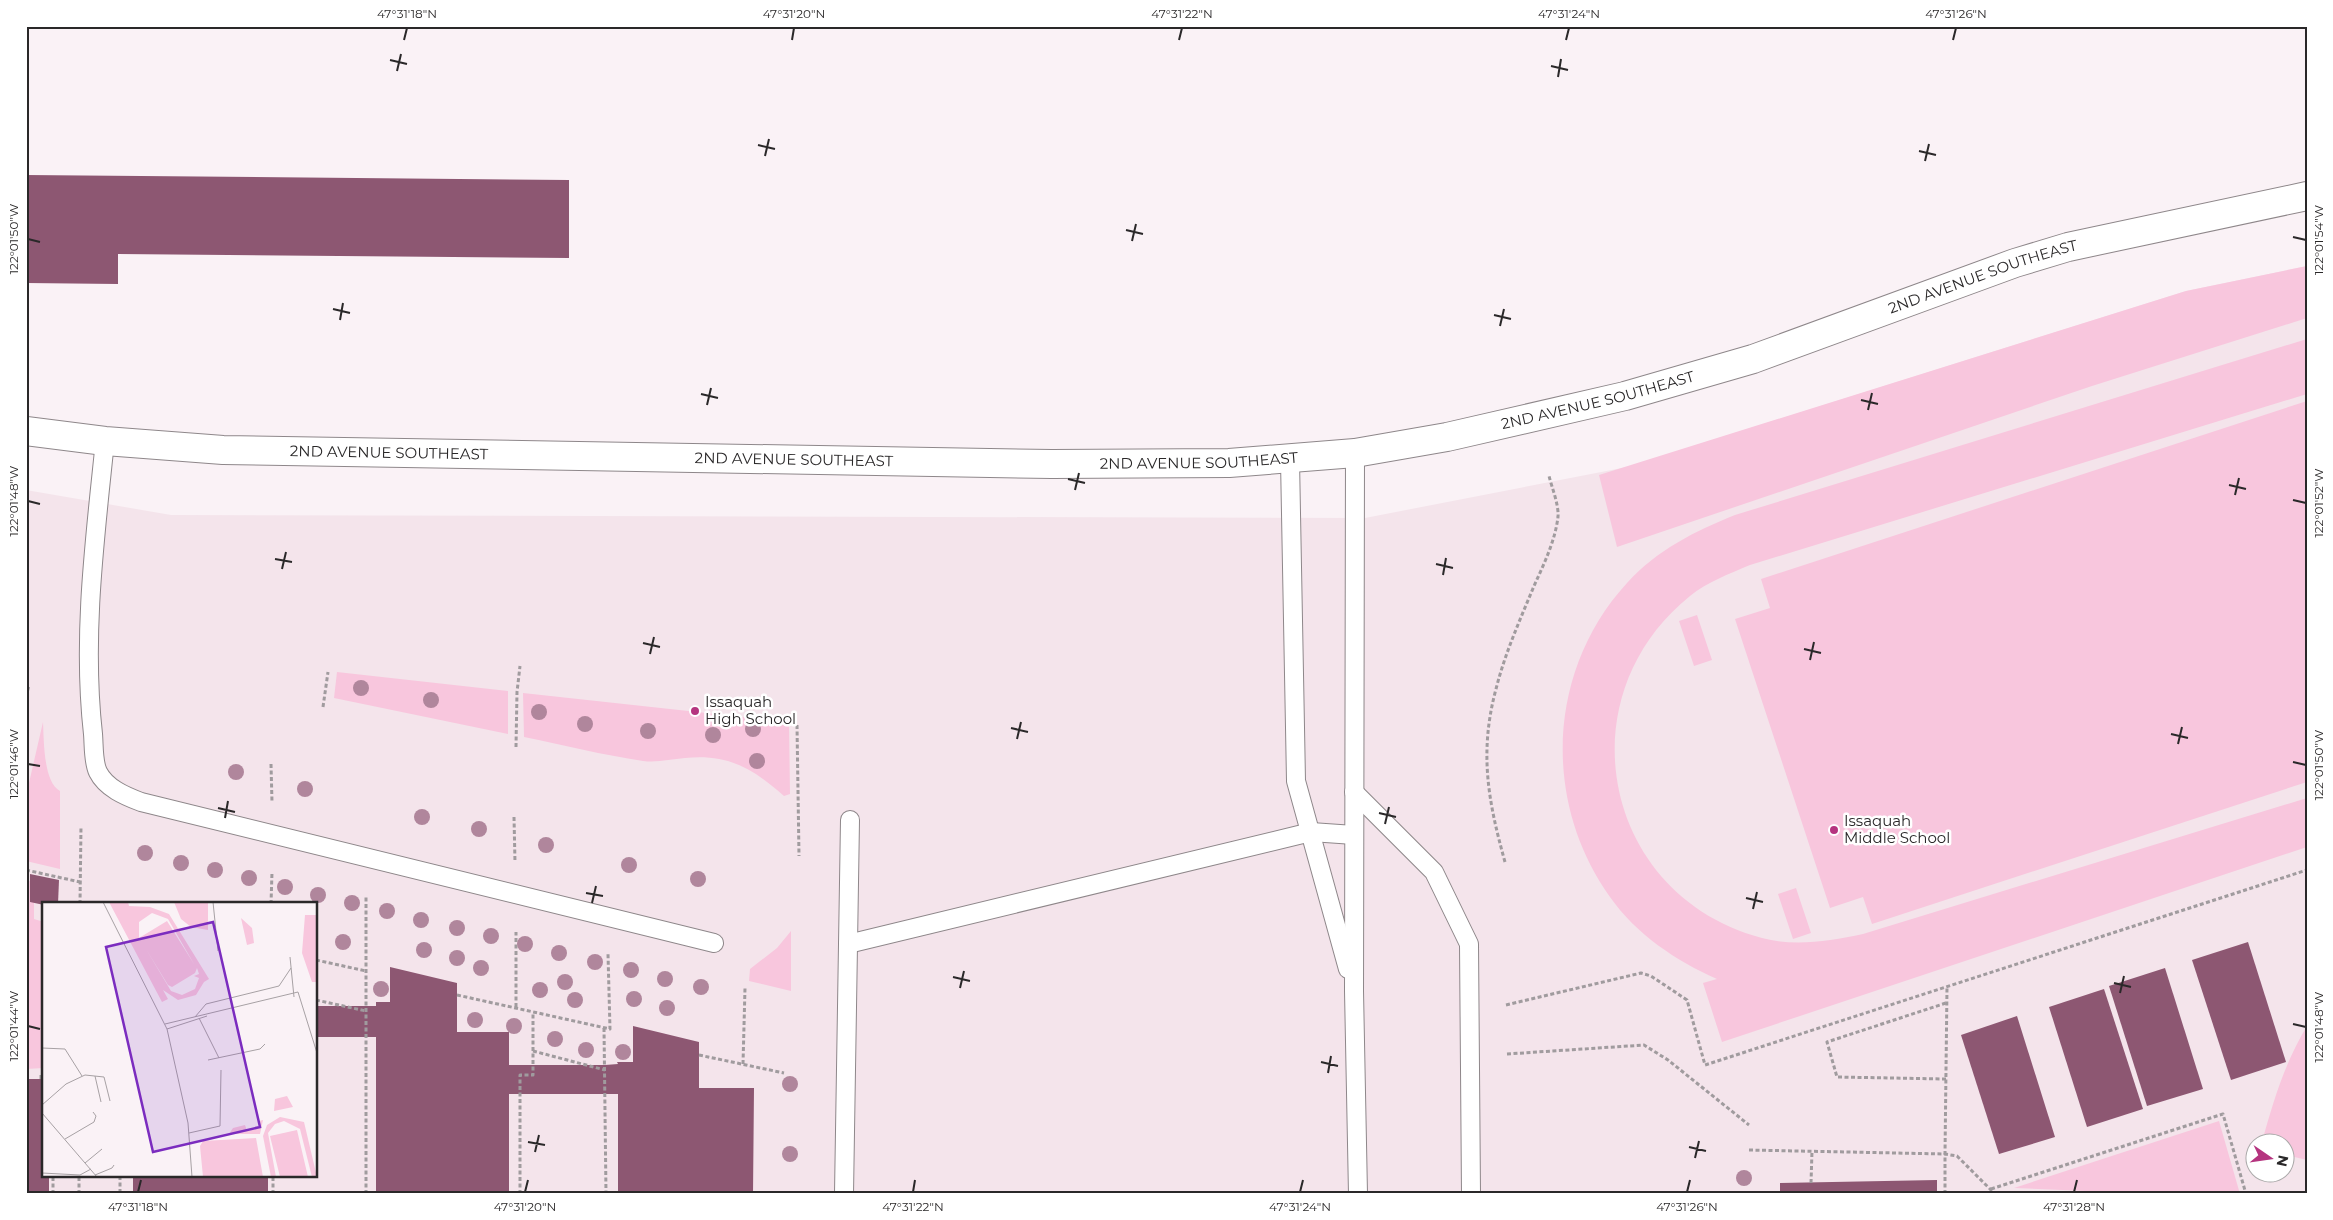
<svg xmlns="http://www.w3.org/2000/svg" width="2333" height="1220" font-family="Montserrat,sans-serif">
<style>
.built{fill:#f4e4eb;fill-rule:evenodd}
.green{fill:#f8c6dd}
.building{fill:#8d5772}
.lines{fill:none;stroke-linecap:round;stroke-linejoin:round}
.lane-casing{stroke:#8e878a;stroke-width:20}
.secondary-casing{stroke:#8e878a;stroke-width:30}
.path{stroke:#a09b9e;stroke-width:3;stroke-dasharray:4 2.5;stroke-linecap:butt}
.lane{stroke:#fff;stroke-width:18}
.secondary{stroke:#fff;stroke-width:28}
.tree{fill:#b0869c}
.ticks{fill:none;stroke:#2a2829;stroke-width:2}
.poi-dot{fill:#b5347f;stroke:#fff;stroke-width:2}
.labels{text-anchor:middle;stroke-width:5;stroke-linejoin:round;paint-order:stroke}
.street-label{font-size:15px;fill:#2a2829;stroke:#fff}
.poi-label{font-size:15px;fill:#2a2829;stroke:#fff;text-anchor:start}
.inset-road{fill:none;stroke:#a7a1a4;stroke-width:1}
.view{fill:#7b2cbf;fill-opacity:0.15;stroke:#7b2cbf;stroke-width:2.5}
.inset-edge{fill:none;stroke:#2a2829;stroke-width:2.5}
.neatline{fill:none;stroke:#2a2829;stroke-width:2}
.ticks-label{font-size:12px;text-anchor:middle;fill:#2a2829}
</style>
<rect width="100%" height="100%" fill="#faf2f6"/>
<path class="built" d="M 2307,266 L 2307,1194 L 26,1194 L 26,490 L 171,515 L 1365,518 L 1627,467 L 2186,291 ZM 44,904 L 316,904 L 316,1176 L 44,1176 ZM 2256,1142 L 2286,1142 L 2286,1172 L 2256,1172 Z"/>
<g class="green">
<path d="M 2307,266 L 2307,318 L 2092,386 L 1617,547 L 1599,475 L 2186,291 Z"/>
<path d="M 2307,339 L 2307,394 L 1750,565 C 1729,574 1707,582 1690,596 C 1563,698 1603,896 1762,938 C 1795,947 1829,941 1863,934 L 2307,798 L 2307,847 L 1722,1042 L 1703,983 L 1717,979 C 1676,961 1636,934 1610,897 C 1542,802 1547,670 1627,583 C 1657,550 1695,531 1735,515 Z"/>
<path d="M 2307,401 L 2307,782 L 1872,924 L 1863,897 L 1830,908 L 1735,619 L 1770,608 L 1761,579 Z"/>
<path d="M 1697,615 L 1712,660 L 1694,666 L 1679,621 Z"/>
<path d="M 337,672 L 508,691 L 508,734 L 334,698 Z"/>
<path d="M 523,693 L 789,722 L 790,794 L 784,796 C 752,768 729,754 685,758 C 671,759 657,763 643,761 C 603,755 563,745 524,737 Z"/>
<path d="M 43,722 C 44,739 43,782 60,791 L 60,869 L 26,861 L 26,796 Z"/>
<path d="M 26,880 L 34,882 L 34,919 L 44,922 L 44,1068 L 26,1069 Z"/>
<path d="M 1796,888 L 1811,933 L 1793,939 L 1778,894 Z"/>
<path d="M 791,931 L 791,991 L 749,981 L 750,969 L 777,948 Z"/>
<path d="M 2307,1026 L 2307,1160 L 2286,1155 L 2286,1142 L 2262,1142 C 2273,1102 2285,1062 2307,1026 Z"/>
<path d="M 2219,1121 L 2240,1194 L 2159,1194 L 2014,1188 Z"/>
</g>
<g class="building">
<path d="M 26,175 L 569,180 L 569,258 L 118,254 L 118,284 L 26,283 Z"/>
<path d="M 30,874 L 59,880 L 58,904 L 44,905 L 30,902 Z"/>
<path d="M 2248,942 L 2286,1062 L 2231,1080 L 2192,960 Z"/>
<path d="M 390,967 L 457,983 L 457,1032 L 509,1032 L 509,1065 L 605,1065 L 618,1064 L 617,1062 L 633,1062 L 633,1026 L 699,1042 L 699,1088 L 754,1088 L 753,1194 L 618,1194 L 618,1094 L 509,1094 L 509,1194 L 376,1194 L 376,1037 L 316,1037 L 316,1006 L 376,1006 L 376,1002 L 390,1002 Z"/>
<path d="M 2165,968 L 2203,1089 L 2147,1106 L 2109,986 Z"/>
<path d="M 2104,989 L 2143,1109 L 2087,1127 L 2049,1007 Z"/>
<path d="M 2017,1016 L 2055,1137 L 1999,1154 L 1961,1035 Z"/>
<path d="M 26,1079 L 44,1079 L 44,1176 L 49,1176 L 49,1194 L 26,1194 Z"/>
<rect x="133" y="1176" width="135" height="18"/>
<path d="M 1937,1180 L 1937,1194 L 1780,1194 L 1780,1183 Z"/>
</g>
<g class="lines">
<defs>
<g id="lane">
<path d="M 105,441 C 95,538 82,637 93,734 C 94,745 93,762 98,772 C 106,788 125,796 141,802 L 714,943"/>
<path d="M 1355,453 L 1354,991 L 1358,1194"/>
<path d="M 1290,460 L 1296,781 L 1348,969"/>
<path d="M 1354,792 L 1434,872 L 1469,944 L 1471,1194"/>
<path d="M 848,944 L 1311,832 L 1354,835"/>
<path d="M 844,1194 L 850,820"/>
</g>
<g id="secondary">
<path id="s1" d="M 26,431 L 105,441 L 223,450 L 1052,464 L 1229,463 L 1355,453 L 1447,437 L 1625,396 L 1753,359 L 2015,263 L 2068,247 L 2307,196"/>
</g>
</defs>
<use href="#lane" class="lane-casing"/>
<use href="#secondary" class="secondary-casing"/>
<g class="path">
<path d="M 26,697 L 29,685"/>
<path d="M 323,707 L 328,672"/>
<path d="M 797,725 L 799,856"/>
<path d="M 516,747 L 517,692 L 520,666"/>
<path d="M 271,764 L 272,802"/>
<path d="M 514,817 L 515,862"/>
<path d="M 1505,862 C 1488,801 1479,752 1496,689 C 1505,653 1520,620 1534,586 C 1544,564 1555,541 1558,517 C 1559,505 1552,488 1549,476"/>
<path d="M 26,870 L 80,882"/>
<path d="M 80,904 L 81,826"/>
<path d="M 271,904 L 272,872"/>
<path d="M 316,960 L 366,971"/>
<path d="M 457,995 L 610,1029 L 608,954"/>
<path d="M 316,1000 L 366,1011"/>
<path d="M 1506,1005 L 1641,973 L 1651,976 L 1687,1000 L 1705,1065 L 2307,870"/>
<path d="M 516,1007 L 516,932"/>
<path d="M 604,1028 L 606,1194"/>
<path d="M 533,1051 L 605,1070"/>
<path d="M 1507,1054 L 1644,1045 L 1668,1060 L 1749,1125"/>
<path d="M 699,1055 L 784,1073"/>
<path d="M 743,1064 L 745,988"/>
<path d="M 41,1079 L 41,1074 L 44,1074"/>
<path d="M 1946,1079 L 1837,1077 L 1827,1042 L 1946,1003"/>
<path d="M 1749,1150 L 1945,1154 L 1947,987"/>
<path d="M 120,1176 L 120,1194"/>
<path d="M 1811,1183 L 1812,1151"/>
<path d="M 1991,1189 L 2223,1114 L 2246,1194"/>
<path d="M 53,1194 L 53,1176"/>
<path d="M 79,1194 L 79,1176"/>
<path d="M 273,1194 L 273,1176"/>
<path d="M 366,1194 L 366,895"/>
<path d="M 520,1194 L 520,1075 L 533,1075 L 533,1012"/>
<path d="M 1945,1194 L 1945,1154 L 1957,1156 L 1995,1194"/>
</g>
<use href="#lane" class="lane"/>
<use href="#secondary" class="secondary"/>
</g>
<g class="tree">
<circle cx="361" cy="688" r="8"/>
<circle cx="431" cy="700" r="8"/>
<circle cx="539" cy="712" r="8"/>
<circle cx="585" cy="724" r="8"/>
<circle cx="753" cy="729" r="8"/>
<circle cx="648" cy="731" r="8"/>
<circle cx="713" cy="735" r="8"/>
<circle cx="757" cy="761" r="8"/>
<circle cx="236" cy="772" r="8"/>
<circle cx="305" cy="789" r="8"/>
<circle cx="422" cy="817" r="8"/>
<circle cx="479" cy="829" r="8"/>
<circle cx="546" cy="845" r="8"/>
<circle cx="145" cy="853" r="8"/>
<circle cx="181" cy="863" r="8"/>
<circle cx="629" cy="865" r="8"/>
<circle cx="215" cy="870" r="8"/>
<circle cx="249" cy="878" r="8"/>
<circle cx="698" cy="879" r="8"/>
<circle cx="285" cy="887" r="8"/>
<circle cx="318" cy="895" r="8"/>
<circle cx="352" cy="903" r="8"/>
<circle cx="387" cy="911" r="8"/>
<circle cx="421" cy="920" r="8"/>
<circle cx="457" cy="928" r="8"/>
<circle cx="491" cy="936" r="8"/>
<circle cx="343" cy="942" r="8"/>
<circle cx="525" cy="944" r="8"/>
<circle cx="424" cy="950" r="8"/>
<circle cx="559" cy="953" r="8"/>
<circle cx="457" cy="958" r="8"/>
<circle cx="595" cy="962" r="8"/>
<circle cx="481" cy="968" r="8"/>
<circle cx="631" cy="970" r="8"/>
<circle cx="665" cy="979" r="8"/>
<circle cx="565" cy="982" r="8"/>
<circle cx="701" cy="987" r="8"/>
<circle cx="381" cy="989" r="8"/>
<circle cx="540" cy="990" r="8"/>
<circle cx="634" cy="999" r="8"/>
<circle cx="575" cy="1000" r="8"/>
<circle cx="667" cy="1008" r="8"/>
<circle cx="475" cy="1020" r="8"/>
<circle cx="514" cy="1026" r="8"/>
<circle cx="555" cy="1039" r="8"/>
<circle cx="586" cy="1050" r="8"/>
<circle cx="623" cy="1052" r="8"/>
<circle cx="790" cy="1084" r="8"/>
<circle cx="790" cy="1154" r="8"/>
<circle cx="1744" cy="1178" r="8"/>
</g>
<path class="ticks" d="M 404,40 L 407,28M 792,40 L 794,28M 1179,40 L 1182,28M 1566,40 L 1569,28M 1953,40 L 1956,28M 390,60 L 407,64M 1551,66 L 1568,70M 397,71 L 401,54M 1558,77 L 1561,59M 758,145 L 775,149M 1919,151 L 1936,155M 765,156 L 769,139M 1925,161 L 1929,144M 1126,230 L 1143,234M 2293,237 L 2306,240M 28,239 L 40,242M 1132,241 L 1136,224M 333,309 L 350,313M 1494,315 L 1511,319M 340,320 L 343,303M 1500,326 L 1504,309M 701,394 L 718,398M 1861,400 L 1878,404M 707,405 L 711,388M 1868,410 L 1872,393M 1068,479 L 1085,483M 2229,485 L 2246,489M 1075,490 L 1079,473M 2235,495 L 2239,478M 2293,500 L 2306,503M 28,501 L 40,504M 275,559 L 292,562M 1436,564 L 1453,568M 282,569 L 286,552M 1443,575 L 1446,558M 643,643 L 660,647M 1804,649 L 1821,653M 650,654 L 654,637M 1810,660 L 1814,642M 1011,728 L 1028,732M 2171,734 L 2188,738M 1017,739 L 1021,722M 2178,744 L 2182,727M 2293,762 L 2306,765M 28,764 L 40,766M 218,808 L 235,812M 1379,813 L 1396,817M 225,818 L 228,801M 1385,824 L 1389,807M 586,893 L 603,896M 1746,898 L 1763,902M 592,903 L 596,886M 1753,909 L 1757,892M 953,977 L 970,981M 2114,983 L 2131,987M 960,988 L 964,971M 2120,993 L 2124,976M 2293,1024 L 2306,1027M 28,1026 L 40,1029M 1321,1062 L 1338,1066M 1328,1073 L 1331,1056M 528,1142 L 545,1145M 1689,1147 L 1706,1151M 535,1152 L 539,1135M 1695,1158 L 1699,1141M 138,1192 L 141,1180M 525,1192 L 528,1180M 913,1192 L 915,1180M 1300,1192 L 1303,1180M 1687,1192 L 1690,1180M 2074,1192 L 2077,1180"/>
<g class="poi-dot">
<circle cx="695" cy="711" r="5"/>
<circle cx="1834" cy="830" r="5"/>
</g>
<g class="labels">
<g class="street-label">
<text dy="5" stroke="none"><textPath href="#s1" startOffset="1984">2ND AVENUE SOUTHEAST</textPath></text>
<text dy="5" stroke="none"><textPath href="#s1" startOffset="1579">2ND AVENUE SOUTHEAST</textPath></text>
<text dy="5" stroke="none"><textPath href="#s1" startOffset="364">2ND AVENUE SOUTHEAST</textPath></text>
<text dy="5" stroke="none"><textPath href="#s1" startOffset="769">2ND AVENUE SOUTHEAST</textPath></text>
<text dy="5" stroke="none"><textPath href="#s1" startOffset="1174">2ND AVENUE SOUTHEAST</textPath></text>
</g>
<g class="poi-label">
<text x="705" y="707">Issaquah<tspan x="705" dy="17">High School</tspan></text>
<text x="1844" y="826">Issaquah<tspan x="1844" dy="17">Middle School</tspan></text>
</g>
</g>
<g transform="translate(42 902)">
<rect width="275" height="275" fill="#faf2f6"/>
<path d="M 67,0 L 86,0 L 87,4 L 108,5 L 127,12 L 167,77 L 162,80 L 154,93 L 136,98 L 121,88 L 126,97 L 120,100 ZM 110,11 L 126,17 L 152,62 L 125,19 L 97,36 L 97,20 ZM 104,47 L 126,83 L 130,85 L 153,71 L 155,66 L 157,72 L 152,74 L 157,76 L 153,87 L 140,93 L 129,89 ZM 132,0 L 166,0 L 166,28 L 149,25 L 139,17 ZM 263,13 L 275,13 L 275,80 L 270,80 L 260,51 ZM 199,16 L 210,26 L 212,41 L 205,43 ZM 245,194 L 251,205 L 232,209 L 233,197 ZM 238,215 L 262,220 L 275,275 L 270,275 L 258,227 L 242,219 L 233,222 L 226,231 L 234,275 L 229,275 L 221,234 L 225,223 ZM 221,218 L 218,232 L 187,232 L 191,226 L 203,223 L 205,229 L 217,226 L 217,219 ZM 255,228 L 266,275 L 238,275 L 228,234 ZM 214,236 L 221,275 L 161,275 L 158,244 L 161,239 Z" fill="#f8c6dd" fill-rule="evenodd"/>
<path class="inset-road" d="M 61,0 L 125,127 L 146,221 L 150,275M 171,0 L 176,49M 248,55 L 252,95M 153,115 L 164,102 L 237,84 L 249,66M 157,116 L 177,156M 123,122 L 256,90 L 275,151M 125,127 L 165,114M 0,146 L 23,147 L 40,174M 166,158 L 218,147 L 223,142M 53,174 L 59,200M 0,203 L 24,182 L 43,173 L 62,175 L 68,199M 0,211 L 55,275M 147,231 L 178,224 L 179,168M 23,237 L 52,220 L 54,214 L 51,210M 43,261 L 60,247M 0,271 L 38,273 L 49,267M 53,273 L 70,266 L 72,263"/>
<path class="view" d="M 171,20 L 218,225 L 111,250 L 64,45 Z"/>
<rect width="275" height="275" class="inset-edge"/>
</g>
<rect width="2333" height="1220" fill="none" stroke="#ffffff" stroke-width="55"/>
<g transform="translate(2270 1158) rotate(103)"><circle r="24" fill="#ffffff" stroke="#aaa9a9"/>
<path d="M0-4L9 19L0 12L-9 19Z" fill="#b5347f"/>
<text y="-8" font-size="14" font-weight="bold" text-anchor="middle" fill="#2a2829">N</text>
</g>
<rect x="28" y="28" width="2278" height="1164" class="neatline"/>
<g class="ticks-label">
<text x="407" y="18">47°31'18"N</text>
<text x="794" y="18">47°31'20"N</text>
<text x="1182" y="18">47°31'22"N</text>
<text x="1569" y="18">47°31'24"N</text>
<text x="1956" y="18">47°31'26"N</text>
<text transform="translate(14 239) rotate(-90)" y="4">122°01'50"W</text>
<text transform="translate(2319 240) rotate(-90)" y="4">122°01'54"W</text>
<text transform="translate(14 501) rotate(-90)" y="4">122°01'48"W</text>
<text transform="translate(2319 503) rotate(-90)" y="4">122°01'52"W</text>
<text transform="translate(14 764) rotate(-90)" y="4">122°01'46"W</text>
<text transform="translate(2319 765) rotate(-90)" y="4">122°01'50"W</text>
<text transform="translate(14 1026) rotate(-90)" y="4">122°01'44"W</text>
<text transform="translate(2319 1027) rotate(-90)" y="4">122°01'48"W</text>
<text x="138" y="1211">47°31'18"N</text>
<text x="525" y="1211">47°31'20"N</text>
<text x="913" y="1211">47°31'22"N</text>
<text x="1300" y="1211">47°31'24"N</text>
<text x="1687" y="1211">47°31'26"N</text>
<text x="2074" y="1211">47°31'28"N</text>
</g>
</svg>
